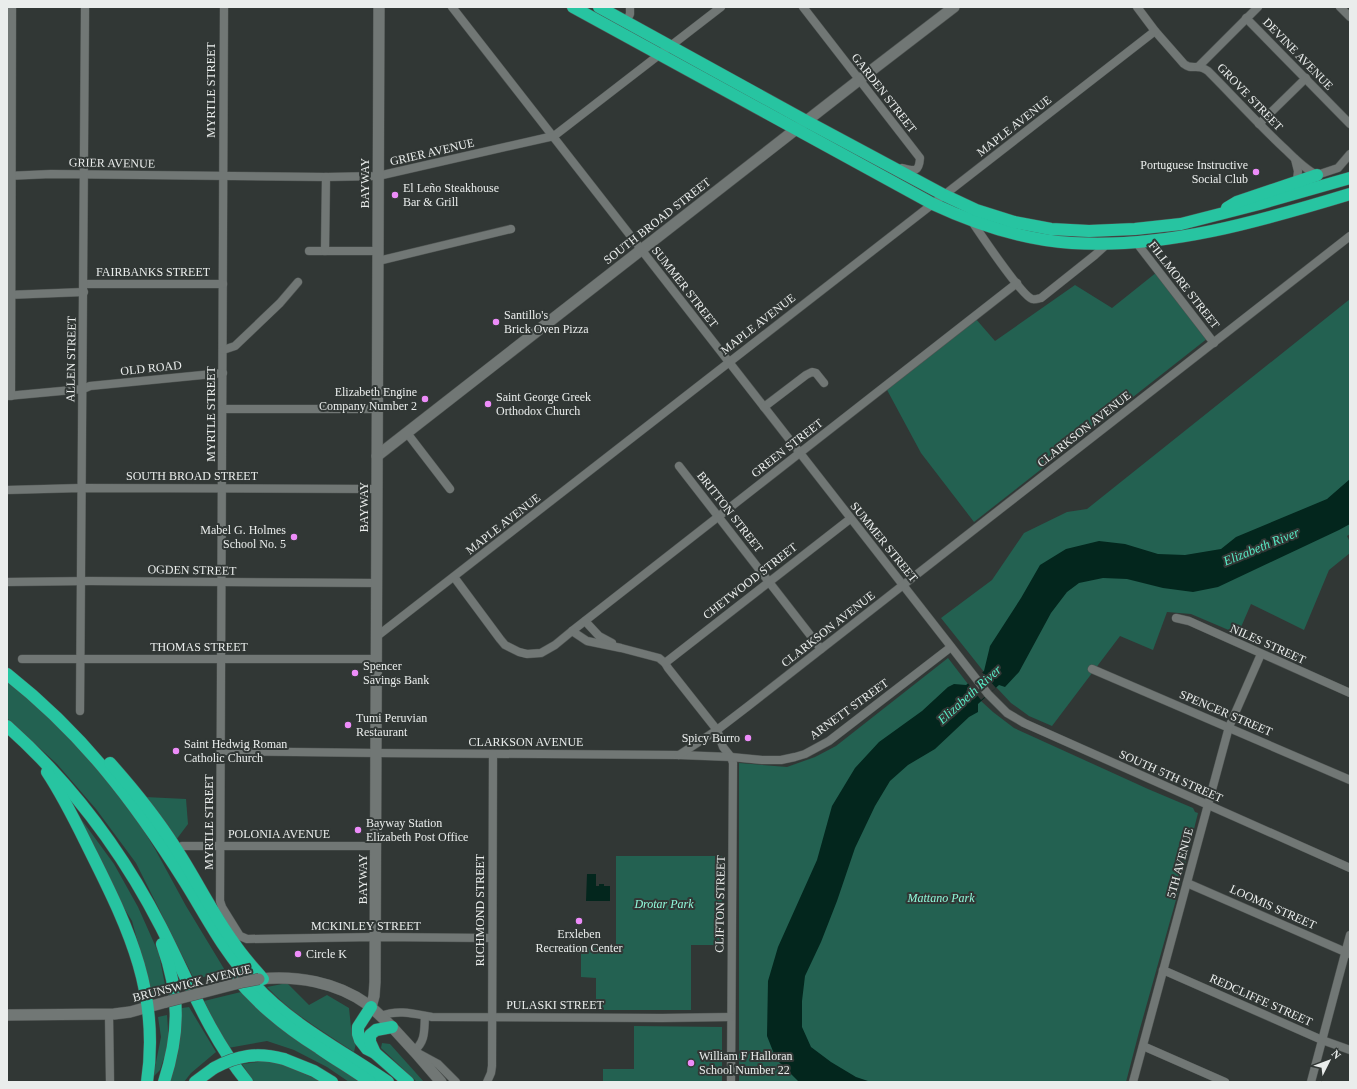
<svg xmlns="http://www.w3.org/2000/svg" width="1357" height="1089" font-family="Georgia,serif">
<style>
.green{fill:#236151}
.water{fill:#03261d}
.pier{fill:#313735}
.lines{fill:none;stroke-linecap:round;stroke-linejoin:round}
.street-casing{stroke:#4f5452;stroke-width:9}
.secondary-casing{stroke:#4f5452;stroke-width:12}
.highway-casing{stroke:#4f5452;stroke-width:13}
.street{stroke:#717775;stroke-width:8}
.secondary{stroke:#717775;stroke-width:11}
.highway{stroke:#27c4a1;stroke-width:12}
.secondary-bridge-casing{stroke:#4f5452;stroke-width:12;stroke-linecap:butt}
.highway-bridge-casing{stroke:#4f5452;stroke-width:13;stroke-linecap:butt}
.secondary-bridge{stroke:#717775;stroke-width:11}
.highway-bridge{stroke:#27c4a1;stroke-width:12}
.poi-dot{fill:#ed8cf9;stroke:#313735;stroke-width:1.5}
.labels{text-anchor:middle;stroke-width:4;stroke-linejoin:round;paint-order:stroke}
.street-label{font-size:12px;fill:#eaedec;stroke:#313735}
.poi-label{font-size:12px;fill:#eaedec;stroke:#313735;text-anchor:start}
.park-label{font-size:12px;font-style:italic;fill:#90fadb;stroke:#313735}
.water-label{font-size:13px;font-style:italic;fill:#58ebc6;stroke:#313735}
</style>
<rect width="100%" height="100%" fill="#313735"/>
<g class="green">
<path d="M 1157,272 L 1208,338 L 974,522 L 921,453 L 886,388 L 975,318 L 995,341 L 1075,285 L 1112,308 Z"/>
<path d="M 1350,299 L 1350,534 L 1347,536 L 1350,542 L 1350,553 L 1329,570 L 1304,630 L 1251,604 L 1238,634 L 1191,614 L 1167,612 L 1153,650 L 1120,636 L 1052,726 L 1029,716 L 1011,703 L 996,687 L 941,618 L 992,580 L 1024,533 L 1067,512 L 1087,509 Z"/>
<path d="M 948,658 L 981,701 L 993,712 L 1014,728 L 1148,789 L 1193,808 L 1195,812 L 1198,813 L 1179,889 L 1139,1032 L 1126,1082 L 739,1082 L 739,763 L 787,767 L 815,757 L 836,746 Z"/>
<path d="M 7,681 L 29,697 L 77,745 L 127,803 L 155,849 L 186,906 L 226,972 L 194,979 L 136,863 L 96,809 L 57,764 L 7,718 Z"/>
<path d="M 145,797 L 186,799 L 188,824 L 176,840 Z"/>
<path d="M 81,819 L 114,864 L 138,907 L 159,954 L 166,990 L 152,994 L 132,921 L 121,903 L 80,820 Z"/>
<path d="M 616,856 L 722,856 L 722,945 L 691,945 L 691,1010 L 596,1010 L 596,978 L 581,977 L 581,948 L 616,948 Z"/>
<path d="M 287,983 L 309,1005 L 327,995 L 349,1008 L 351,1027 L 357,1039 L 354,1052 C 324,1032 292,1014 267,987 Z"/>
<path d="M 245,991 L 296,1037 L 359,1082 L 349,1082 L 327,1067 L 294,1050 L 267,1041 L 228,1048 L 204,1001 Z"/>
<path d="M 189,1007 L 216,1052 L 191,1073 L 184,1082 L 170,1082 L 178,1053 L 182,1008 Z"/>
<path d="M 167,1015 L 169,1042 L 160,1070 L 153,1077 L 161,1037 L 158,1017 Z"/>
<path d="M 634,1026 L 722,1027 L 722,1082 L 603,1082 L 603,1069 L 634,1069 Z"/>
<path d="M 382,1043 L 390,1044 L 424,1082 L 417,1082 L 381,1048 Z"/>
<path d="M 274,1060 L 316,1079 L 320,1082 L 254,1082 L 242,1064 Z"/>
</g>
<g class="water">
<path d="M 1350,479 L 1350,524 L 1339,530 L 1218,587 L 1193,592 L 1163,588 L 1127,579 L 1103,578 L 1079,583 L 1067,592 L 1051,613 L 1019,672 L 1005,687 L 999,685 L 978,704 L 978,712 L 969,717 L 935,749 L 908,765 L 890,781 L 875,806 L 855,848 L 837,901 L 821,942 L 805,976 L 802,1001 L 802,1027 L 811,1047 L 831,1062 L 856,1077 L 871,1082 L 799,1082 L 776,1059 L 767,1036 L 768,981 L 778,947 L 817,860 L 832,806 L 855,768 L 879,742 L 922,711 L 948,687 L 954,684 L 966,685 L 984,671 L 990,646 L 1021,598 L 1040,565 L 1066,549 L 1099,541 L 1125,544 L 1158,554 L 1185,555 L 1221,549 L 1236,537 L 1327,499 Z"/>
<path d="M 587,874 L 596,874 L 596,886 L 599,886 L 599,884 L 604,884 L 604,886 L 610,886 L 610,901 L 586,901 Z"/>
</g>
<path class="pier" d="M 981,671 L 996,688 L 981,700 L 967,682 Z"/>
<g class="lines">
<defs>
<g id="street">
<path d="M 224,7 L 220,901 L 222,907 L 240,936 L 247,939 L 375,937 L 492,938"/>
<path d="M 452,7 C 632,235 808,466 988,694 L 1007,713 L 1024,723 L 1350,868"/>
<path d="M 803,7 L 920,158 C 919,173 914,171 902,168"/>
<path d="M 1137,7 L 1155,31 L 1184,64 C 1189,68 1192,67 1198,67 C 1201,67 1205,69 1208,71 C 1234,97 1259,125 1286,150 C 1295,159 1306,170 1317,175 L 1338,168 L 1350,154"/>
<path d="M 1340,7 L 1350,17"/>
<path d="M 1246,18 L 1350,124"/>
<path d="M 626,22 L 630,14 L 630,7"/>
<path d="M 1198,67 L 1258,7"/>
<path d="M 1259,124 L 1306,78"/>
<path d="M 1295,159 L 1298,171 L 1297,181"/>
<path d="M 7,176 L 51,174 L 326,177 L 378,176 L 545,138 L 554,136 L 721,7"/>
<path d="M 971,220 C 979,232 1022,296 1032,299 C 1035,300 1039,298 1041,298 L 1095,255 L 1106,245"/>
<path d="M 1136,242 L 1214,343"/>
<path d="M 309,251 L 378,251"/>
<path d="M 325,251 L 326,177"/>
<path d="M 378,261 L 511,229"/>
<path d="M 84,284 L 223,284"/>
<path d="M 7,295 L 84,292"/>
<path d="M 223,350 L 235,346 L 280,303 L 298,282"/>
<path d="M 7,396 L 83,389 L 90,386 L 223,373"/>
<path d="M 11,396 L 12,7"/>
<path d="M 764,407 L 806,375 L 812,372 L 816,373 L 824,383"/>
<path d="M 223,409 L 377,409"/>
<path d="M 407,433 L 450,489"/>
<path d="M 679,466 L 821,649"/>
<path d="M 7,490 L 81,488 L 377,489"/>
<path d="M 454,577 L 500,639 L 505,645 L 519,652 L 527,654 L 541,653 L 555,645 L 572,631 L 1017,283"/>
<path d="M 7,582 L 90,581 L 376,583"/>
<path d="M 1176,618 L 1189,621 L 1350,693"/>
<path d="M 585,621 L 599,636 L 612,643"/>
<path d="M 572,631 L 587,641 L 621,648 L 659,658 L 665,663 L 668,668 L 717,730 L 723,747 L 731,757 L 733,763 L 731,1082"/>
<path d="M 376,637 L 1155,31"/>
<path d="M 22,659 L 376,659"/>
<path d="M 665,663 L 850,519"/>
<path d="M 1092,669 L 1350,780"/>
<path d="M 80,711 C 80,477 84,242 85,7"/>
<path d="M 222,751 L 376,753 L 679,755 L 731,757 L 762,760 L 781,760 L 795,757 L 805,754 L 829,741 L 951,647"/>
<path d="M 679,755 L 717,730 L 747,707 L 1350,236"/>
<path d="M 182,846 L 376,846"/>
<path d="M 1187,883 L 1350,954"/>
<path d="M 1163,970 L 1322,1040 L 1350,1050"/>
<path d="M 109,1015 L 110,1082"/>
<path d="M 381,1016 C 398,1009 415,1014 432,1017 L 662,1018 L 731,1017"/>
<path d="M 425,1016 C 424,1030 426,1041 414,1051 L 438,1064 L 456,1082"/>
<path d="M 1143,1046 L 1225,1082"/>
<path d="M 487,1082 L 491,1073 L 492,1066 L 493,754"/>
<path d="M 1133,1082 L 1229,727 L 1261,654"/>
<path d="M 1311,1082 L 1350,935"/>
</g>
<g id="secondary">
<path d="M 377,456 L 859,80 L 954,7"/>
<path d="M 259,979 C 296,975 336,982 367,1004 C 376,1011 384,1019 392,1027 C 409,1045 425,1063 441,1082"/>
<path d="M 371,1007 L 374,996 L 375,982 L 379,7"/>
<path d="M 7,1015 L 114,1014 L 130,1012 L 166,1002"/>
</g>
<g id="highway">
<path d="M 573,7 L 933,204 C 976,224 1024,240 1072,243 C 1165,249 1261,221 1350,194"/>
<path d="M 599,7 L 806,121 L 944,195 L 976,210 L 1014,222 L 1051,229 L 1089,231 L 1135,229 L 1181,224 L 1259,204 L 1350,178"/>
<path d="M 1227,208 L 1237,202 L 1317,175"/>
<path d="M 7,674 C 83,734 134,801 185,882 C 208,919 224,952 254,984 C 291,1025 343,1051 388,1082"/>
<path d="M 7,726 C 72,784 121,849 161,927 C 188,980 209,1035 247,1082"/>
<path d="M 110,763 C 134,790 156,817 175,847 C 196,879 212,913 234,943 C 242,956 253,967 263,979"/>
<path d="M 47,772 C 65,799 78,827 92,855 C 130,931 160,995 147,1082"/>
<path d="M 162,944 C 180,994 180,1032 164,1082"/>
<path d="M 235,976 C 258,1005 287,1028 319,1048 C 336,1060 354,1070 370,1082"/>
<path d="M 371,1007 L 358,1027 L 358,1034 L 360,1040 L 367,1049 L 375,1053 L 408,1082"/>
<path d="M 375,1053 L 370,1042 L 370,1035 L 376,1030 L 392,1027"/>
<path d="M 284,1059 L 314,1071 L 332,1082"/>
<path d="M 195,1082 L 214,1068"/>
</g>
</defs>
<use href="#street" class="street-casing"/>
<use href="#secondary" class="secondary-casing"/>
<use href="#highway" class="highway-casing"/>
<use href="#street" class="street"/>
<use href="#secondary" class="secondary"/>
<use href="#highway" class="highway"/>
<defs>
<path id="secondary-bridge" d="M 166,1002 L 243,982 L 259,979"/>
<path id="highway-bridge" d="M 214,1068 C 238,1055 257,1052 284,1059"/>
</defs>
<use href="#secondary-bridge" class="secondary-bridge-casing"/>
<use href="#highway-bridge" class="highway-bridge-casing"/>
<use href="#secondary-bridge" class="secondary-bridge"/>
<use href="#highway-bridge" class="highway-bridge"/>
</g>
<g class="poi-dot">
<circle cx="1256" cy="172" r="4"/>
<circle cx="395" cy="195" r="4"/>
<circle cx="496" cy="322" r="4"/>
<circle cx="425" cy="399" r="4"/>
<circle cx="488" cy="404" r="4"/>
<circle cx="294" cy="537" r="4"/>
<circle cx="355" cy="673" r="4"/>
<circle cx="348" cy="725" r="4"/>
<circle cx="748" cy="738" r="4"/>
<circle cx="176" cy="751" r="4"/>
<circle cx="358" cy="830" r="4"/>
<circle cx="579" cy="921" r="4"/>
<circle cx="298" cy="954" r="4"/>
<circle cx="691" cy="1063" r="4"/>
</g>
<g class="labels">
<g class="street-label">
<text transform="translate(1298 54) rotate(46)" y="4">DEVINE AVENUE</text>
<text transform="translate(211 90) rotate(-90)" y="4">MYRTLE STREET</text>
<text transform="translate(884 93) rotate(52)" y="4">GARDEN STREET</text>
<text transform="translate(1250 97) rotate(46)" y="4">GROVE STREET</text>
<text transform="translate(1014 126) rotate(-38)" y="4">MAPLE AVENUE</text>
<text transform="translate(432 152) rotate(-13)" y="4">GRIER AVENUE</text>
<text transform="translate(112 163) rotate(1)" y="4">GRIER AVENUE</text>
<text transform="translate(365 183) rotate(-90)" y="4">BAYWAY</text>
<text transform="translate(657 221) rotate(-38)" y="4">SOUTH BROAD STREET</text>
<text x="153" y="276">FAIRBANKS STREET</text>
<text transform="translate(1184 285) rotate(52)" y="4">FILLMORE STREET</text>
<text transform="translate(685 287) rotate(52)" y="4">SUMMER STREET</text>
<text transform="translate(758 324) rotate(-38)" y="4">MAPLE AVENUE</text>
<text transform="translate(71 359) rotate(-89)" y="4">ALLEN STREET</text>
<text transform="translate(151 368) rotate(-6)" y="4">OLD ROAD</text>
<text transform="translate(211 414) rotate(-90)" y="4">MYRTLE STREET</text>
<text transform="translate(1084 429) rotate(-38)" y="4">CLARKSON AVENUE</text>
<text transform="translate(787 448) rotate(-38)" y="4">GREEN STREET</text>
<text x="192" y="480">SOUTH BROAD STREET</text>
<text transform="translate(364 507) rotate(-90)" y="4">BAYWAY</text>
<text transform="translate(730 512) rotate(52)" y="4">BRITTON STREET</text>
<text transform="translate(503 524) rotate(-38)" y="4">MAPLE AVENUE</text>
<text transform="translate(884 542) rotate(51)" y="4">SUMMER STREET</text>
<text transform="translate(192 570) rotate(1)" y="4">OGDEN STREET</text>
<text transform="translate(750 581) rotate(-38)" y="4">CHETWOOD STREET</text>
<text transform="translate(828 629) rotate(-38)" y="4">CLARKSON AVENUE</text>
<text transform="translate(1268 644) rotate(24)" y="4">NILES STREET</text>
<text x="199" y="651">THOMAS STREET</text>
<text transform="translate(849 709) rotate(-36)" y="4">ARNETT STREET</text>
<text transform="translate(1226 713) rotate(23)" y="4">SPENCER STREET</text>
<text x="526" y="746">CLARKSON AVENUE</text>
<text transform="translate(1171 776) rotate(24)" y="4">SOUTH 5TH STREET</text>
<text transform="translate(209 822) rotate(-90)" y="4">MYRTLE STREET</text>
<text x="279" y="838">POLONIA AVENUE</text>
<text transform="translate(1180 863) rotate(-75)" y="4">5TH AVENUE</text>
<text transform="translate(363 879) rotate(-90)" y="4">BAYWAY</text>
<text transform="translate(720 904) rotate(-89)" y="4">CLIFTON STREET</text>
<text transform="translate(1273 907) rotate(24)" y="4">LOOMIS STREET</text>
<text transform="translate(480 910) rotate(-90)" y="4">RICHMOND STREET</text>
<text x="366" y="930">MCKINLEY STREET</text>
<text transform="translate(192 983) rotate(-14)" y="4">BRUNSWICK AVENUE</text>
<text transform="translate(1261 1000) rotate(24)" y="4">REDCLIFFE STREET</text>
<text x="555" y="1009">PULASKI STREET</text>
</g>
<g class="poi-label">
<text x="1248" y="169" text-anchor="end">Portuguese Instructive<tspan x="1248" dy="14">Social Club</tspan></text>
<text x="403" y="192">El Leño Steakhouse<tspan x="403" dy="14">Bar &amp; Grill</tspan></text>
<text x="504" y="319">Santillo's<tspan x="504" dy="14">Brick Oven Pizza</tspan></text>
<text x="417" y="396" text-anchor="end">Elizabeth Engine<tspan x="417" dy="14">Company Number 2</tspan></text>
<text x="496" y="401">Saint George Greek<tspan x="496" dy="14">Orthodox Church</tspan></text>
<text x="286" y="534" text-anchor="end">Mabel G. Holmes<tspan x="286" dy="14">School No. 5</tspan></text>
<text x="363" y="670">Spencer<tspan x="363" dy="14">Savings Bank</tspan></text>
<text x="356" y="722">Tumi Peruvian<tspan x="356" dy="14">Restaurant</tspan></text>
<text x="740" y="742" text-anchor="end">Spicy Burro</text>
<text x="184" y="748">Saint Hedwig Roman<tspan x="184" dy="14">Catholic Church</tspan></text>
<text x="366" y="827">Bayway Station<tspan x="366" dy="14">Elizabeth Post Office</tspan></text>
<text x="579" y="938" text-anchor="middle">Erxleben<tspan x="579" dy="14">Recreation Center</tspan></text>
<text x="306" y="958">Circle K</text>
<text x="699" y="1060">William F Halloran<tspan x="699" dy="14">School Number 22</tspan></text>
</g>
<g class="park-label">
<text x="941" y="902">Mattano Park</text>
<text x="664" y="908">Drotar Park</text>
</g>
<g class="water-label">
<text transform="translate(1261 546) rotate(-22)" y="5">Elizabeth River</text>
<text transform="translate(969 694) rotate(-42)" y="5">Elizabeth River</text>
</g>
</g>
<rect width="1357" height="1089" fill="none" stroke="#eaedec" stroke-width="16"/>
<g transform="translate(1329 1061) rotate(48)" stroke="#313735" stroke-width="3" paint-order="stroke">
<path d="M0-3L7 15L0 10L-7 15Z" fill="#eaedec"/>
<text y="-6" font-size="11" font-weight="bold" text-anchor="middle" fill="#eaedec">N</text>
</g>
</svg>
